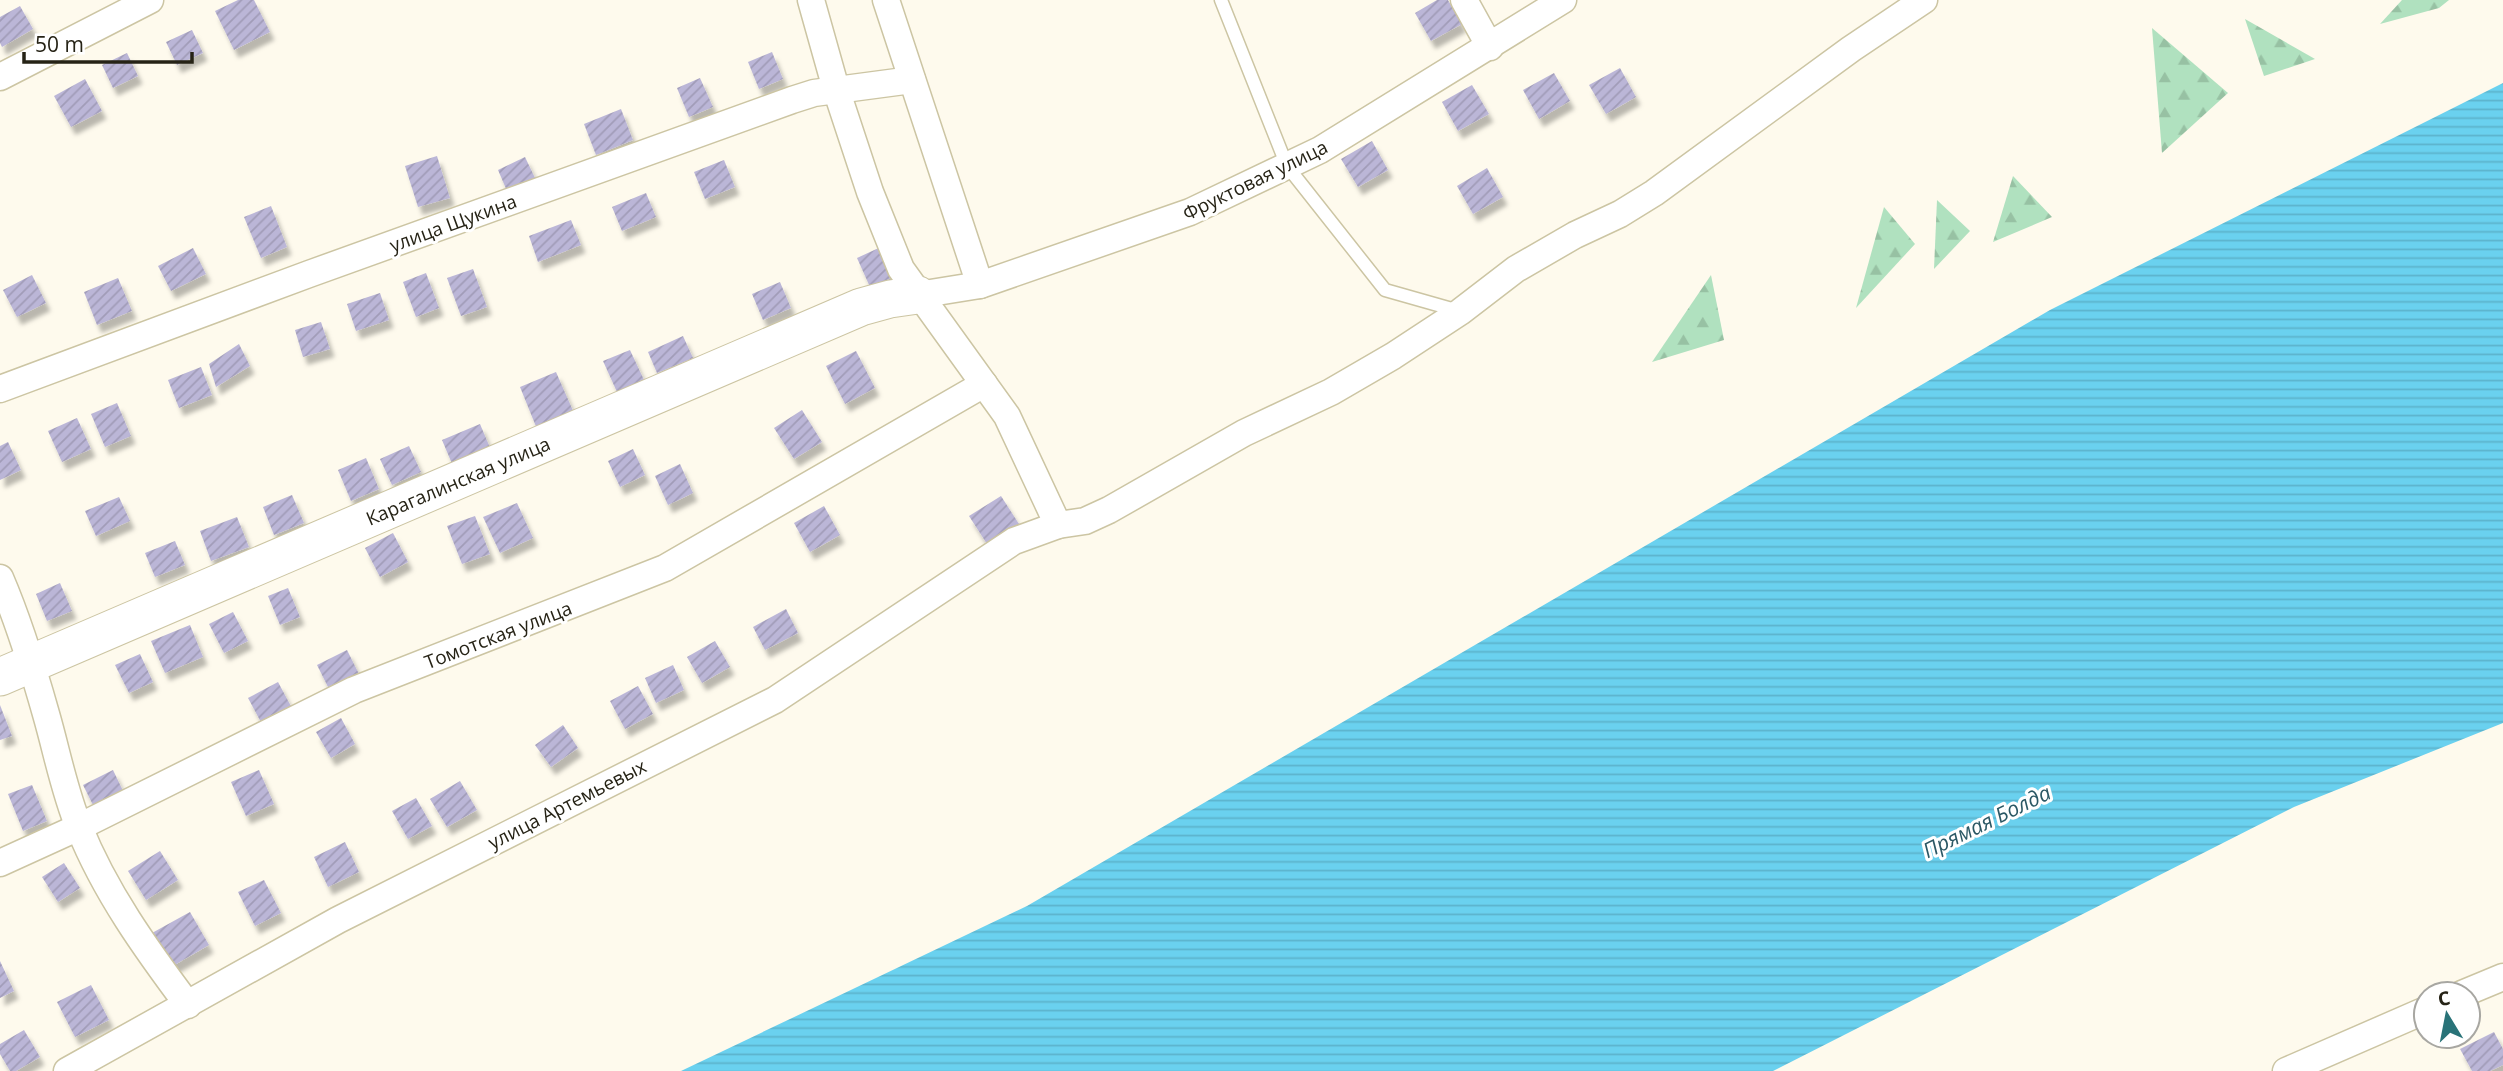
<svg xmlns="http://www.w3.org/2000/svg" width="2503" height="1071" font-family="'Open Sans',sans-serif">
<style>
.forest{fill:url(#forest-firs)}
.water{fill:url(#water-rules)}
.building{fill:url(#building-hatch);filter:url(#shadow)}
.lines{fill:none;stroke-linecap:round;stroke-linejoin:round}
.lane-casing{stroke:#ccc5a3;stroke-width:15}
.street-casing{stroke:#ccc5a3;stroke-width:29}
.secondary-casing{stroke:#ccc5a3;stroke-width:39}
.lane{stroke:#fff;stroke-width:12}
.street{stroke:#fff;stroke-width:26}
.secondary{stroke:#fff;stroke-width:37}
.labels{text-anchor:middle;stroke-width:6;stroke-linejoin:round;paint-order:stroke}
.street-label{font-size:19px;fill:#262316;stroke:#fff}
.water-label{font-size:21px;font-style:italic;fill:#2b5865;stroke:#fff}
</style>
<defs>
<pattern id="forest-firs" width="22" height="20" patternUnits="userSpaceOnUse" patternTransform="scale(1.75)"><rect width="22" height="20" fill="#b0e1bf"/><path d="M5 1l3.5 6h-7zM16 11l3.5 6h-7z" fill="#97c1a3"/></pattern>
<pattern id="water-rules" width="6" height="5" patternUnits="userSpaceOnUse" patternTransform="scale(1.75)"><rect width="6" height="5" fill="#6ad1ef"/><path d="M0 2.5h6" fill="none" stroke="#5cb3cc"/></pattern>
<pattern id="building-hatch" width="6" height="6" patternUnits="userSpaceOnUse" patternTransform="scale(1.75)"><rect width="6" height="6" fill="#bbb6d7"/><path d="M-1 1l2-2M0 6l6-6M5 7l2-2" fill="none" stroke="#a19cb8"/></pattern>
<filter id="shadow"><feDropShadow dx="4.5" dy="8" stdDeviation="2" flood-color="#0004"/></filter>
</defs>
<rect width="100%" height="100%" fill="#fefaed"/>
<g class="forest">
<path d="M 2402,0 L 2449,0 L 2439,8 L 2380,24 Z"/>
<path d="M 2245,19 L 2315,59 L 2264,76 Z"/>
<path d="M 2152,28 L 2228,93 L 2162,153 Z"/>
<path d="M 2013,176 L 2052,217 L 1993,242 Z"/>
<path d="M 1937,200 L 1970,231 L 1934,269 Z"/>
<path d="M 1884,207 L 1915,244 L 1856,308 Z"/>
<path d="M 1711,275 L 1724,340 L 1652,362 Z"/>
</g>
<path class="water" d="M 2503,83 L 2503,723 L 2294,807 L 1773,1071 L 681,1071 L 1027,906 L 2050,310 Z"/>
<g class="building">
<path d="M 238,0 L 254,0 L 270,32 L 234,50 L 215,11 Z"/>
<path d="M 1437,0 L 1448,0 L 1462,24 L 1431,41 L 1415,13 Z"/>
<path d="M 20,6 L 33,29 L 2,47 L 0,43 L 0,17 Z"/>
<path d="M 192,30 L 203,53 L 177,65 L 166,42 Z"/>
<path d="M 772,52 L 783,79 L 759,89 L 748,62 Z"/>
<path d="M 127,53 L 138,76 L 113,88 L 102,65 Z"/>
<path d="M 1620,68 L 1636,97 L 1606,114 L 1589,85 Z"/>
<path d="M 1554,73 L 1570,101 L 1539,119 L 1523,90 Z"/>
<path d="M 700,78 L 713,107 L 689,117 L 677,88 Z"/>
<path d="M 85,79 L 102,111 L 71,127 L 54,96 Z"/>
<path d="M 1472,85 L 1489,114 L 1458,131 L 1442,102 Z"/>
<path d="M 621,109 L 633,140 L 596,155 L 584,124 Z"/>
<path d="M 1372,141 L 1388,170 L 1358,187 L 1341,159 Z"/>
<path d="M 437,156 L 450,198 L 418,207 L 405,166 Z"/>
<path d="M 525,157 L 535,178 L 507,191 L 498,170 Z"/>
<path d="M 724,160 L 735,187 L 705,199 L 694,172 Z"/>
<path d="M 1487,168 L 1503,197 L 1473,214 L 1457,186 Z"/>
<path d="M 646,193 L 656,217 L 622,231 L 612,207 Z"/>
<path d="M 271,206 L 287,247 L 261,258 L 244,217 Z"/>
<path d="M 571,220 L 581,245 L 538,262 L 529,236 Z"/>
<path d="M 883,246 L 896,276 L 870,287 L 857,258 Z"/>
<path d="M 193,248 L 206,274 L 171,291 L 158,266 Z"/>
<path d="M 473,269 L 487,307 L 461,316 L 447,278 Z"/>
<path d="M 426,273 L 439,308 L 416,317 L 403,282 Z"/>
<path d="M 32,275 L 46,303 L 17,317 L 3,290 Z"/>
<path d="M 118,278 L 132,311 L 97,325 L 84,292 Z"/>
<path d="M 780,282 L 791,308 L 763,320 L 752,294 Z"/>
<path d="M 380,293 L 389,320 L 356,331 L 347,304 Z"/>
<path d="M 321,322 L 330,349 L 303,357 L 295,330 Z"/>
<path d="M 683,336 L 693,358 L 657,373 L 648,352 Z"/>
<path d="M 239,344 L 250,366 L 216,387 L 209,364 Z"/>
<path d="M 630,350 L 644,380 L 617,392 L 603,361 Z"/>
<path d="M 856,351 L 875,388 L 845,404 L 826,366 Z"/>
<path d="M 201,367 L 212,395 L 179,408 L 168,380 Z"/>
<path d="M 556,372 L 574,413 L 537,429 L 520,387 Z"/>
<path d="M 117,403 L 131,436 L 105,447 L 91,414 Z"/>
<path d="M 802,410 L 822,442 L 794,459 L 774,428 Z"/>
<path d="M 77,418 L 91,449 L 62,462 L 48,431 Z"/>
<path d="M 480,424 L 491,450 L 453,466 L 442,440 Z"/>
<path d="M 8,442 L 21,470 L 0,480 L 0,446 Z"/>
<path d="M 409,446 L 421,472 L 392,485 L 380,459 Z"/>
<path d="M 633,449 L 645,475 L 620,487 L 608,461 Z"/>
<path d="M 366,458 L 379,489 L 351,501 L 338,470 Z"/>
<path d="M 680,464 L 693,493 L 668,505 L 655,476 Z"/>
<path d="M 292,495 L 304,523 L 274,535 L 263,507 Z"/>
<path d="M 1001,496 L 1019,524 L 987,544 L 969,516 Z"/>
<path d="M 119,497 L 130,521 L 96,536 L 85,511 Z"/>
<path d="M 517,503 L 533,538 L 500,553 L 483,517 Z"/>
<path d="M 824,506 L 840,535 L 810,552 L 794,523 Z"/>
<path d="M 475,516 L 490,554 L 462,564 L 447,526 Z"/>
<path d="M 237,517 L 249,547 L 211,561 L 200,531 Z"/>
<path d="M 393,533 L 408,562 L 380,577 L 365,548 Z"/>
<path d="M 175,541 L 185,565 L 155,577 L 145,553 Z"/>
<path d="M 60,583 L 72,611 L 47,621 L 36,594 Z"/>
<path d="M 288,588 L 300,617 L 280,625 L 268,596 Z"/>
<path d="M 786,609 L 798,633 L 765,650 L 753,627 Z"/>
<path d="M 233,612 L 248,641 L 224,653 L 209,624 Z"/>
<path d="M 190,625 L 203,657 L 165,673 L 151,641 Z"/>
<path d="M 715,641 L 730,667 L 702,683 L 687,657 Z"/>
<path d="M 347,650 L 360,676 L 330,691 L 317,665 Z"/>
<path d="M 140,654 L 153,682 L 129,693 L 115,665 Z"/>
<path d="M 673,665 L 684,690 L 656,703 L 645,678 Z"/>
<path d="M 278,682 L 293,710 L 263,726 L 248,698 Z"/>
<path d="M 638,686 L 653,714 L 625,729 L 610,701 Z"/>
<path d="M 0,705 L 12,736 L 0,740 Z"/>
<path d="M 341,718 L 355,744 L 331,758 L 316,732 Z"/>
<path d="M 563,725 L 578,748 L 551,767 L 535,745 Z"/>
<path d="M 113,770 L 124,793 L 95,809 L 83,785 Z"/>
<path d="M 259,770 L 274,804 L 246,816 L 231,782 Z"/>
<path d="M 460,781 L 477,810 L 447,827 L 430,799 Z"/>
<path d="M 32,785 L 47,821 L 23,831 L 8,794 Z"/>
<path d="M 416,798 L 432,826 L 408,839 L 392,811 Z"/>
<path d="M 345,842 L 359,872 L 328,887 L 314,857 Z"/>
<path d="M 160,851 L 178,880 L 146,900 L 128,871 Z"/>
<path d="M 64,863 L 80,888 L 58,902 L 42,877 Z"/>
<path d="M 264,880 L 281,913 L 255,926 L 238,892 Z"/>
<path d="M 190,912 L 209,945 L 171,967 L 152,933 Z"/>
<path d="M 0,961 L 14,991 L 0,998 Z"/>
<path d="M 91,985 L 109,1020 L 75,1037 L 57,1002 Z"/>
<path d="M 24,1030 L 40,1057 L 16,1071 L 10,1071 L 0,1054 L 0,1044 Z"/>
<path d="M 2494,1032 L 2503,1049 L 2503,1065 L 2490,1071 L 2472,1071 L 2460,1049 Z"/>
</g>
<g class="lines">
<defs>
<path id="lane" d="M 1221,0 L 1287,166 L 1385,290 L 1459,311"/>
<g id="street">
<path d="M 811,0 L 836,89 L 870,192 L 901,269 L 1007,416 L 1058,525"/>
<path d="M 886,0 L 980,285"/>
<path d="M 1464,0 L 1490,47"/>
<path d="M 0,77 L 150,0"/>
<path d="M 918,295 L 980,285 L 1190,212 L 1320,150 L 1563,0"/>
<path d="M 0,389 L 309,274 L 792,100 L 814,93 L 912,80"/>
<path d="M 0,578 C 19,622 33,668 46,714 C 57,752 64,791 79,827 C 105,892 146,949 188,1005"/>
<path d="M 0,863 L 79,827 L 354,690 L 665,568 L 984,384"/>
<path d="M 2462,994 L 2503,977"/>
<path d="M 67,1071 L 338,920 L 775,700 L 1014,541 L 1058,525 L 1085,521 L 1109,510 L 1244,433 L 1331,392 L 1393,356 L 1460,312 L 1516,269 L 1575,235 L 1620,214 L 1654,193 L 1851,49 L 1924,0"/>
<path d="M 2286,1071 L 2426,1010"/>
</g>
<path id="secondary" d="M 0,677 L 861,307 L 890,299 L 918,295"/>
</defs>
<use href="#lane" class="lane-casing"/>
<use href="#street" class="street-casing"/>
<use href="#secondary" class="secondary-casing"/>
<use href="#lane" class="lane"/>
<use href="#street" class="street"/>
<use href="#secondary" class="secondary"/>
</g>
<g class="labels">
<g class="street-label">
<text transform="translate(1255 180) rotate(-26)" y="7">Фруктовая улица</text>
<text transform="translate(453 223) rotate(-20)" y="7">улица Щукина</text>
<text transform="translate(458 481) rotate(-23)" y="7">Карагалинская улица</text>
<text transform="translate(498 635) rotate(-21)" y="7">Томотская улица</text>
<text transform="translate(567 804) rotate(-27)" y="7">улица Артемьевых</text>
</g>
<g class="water-label">
<text transform="translate(1987 822) rotate(-26)" y="7">Прямая Болда</text>
</g>
</g>
<g transform="translate(2447 1015) rotate(350)"><circle r="33" fill="#ffffff" stroke="#a8a7a2" stroke-width="2"/>
<path d="M0-5L12 26L0 18L-12 26Z" fill="#297378"/>
<text y="-10" font-size="19" font-weight="bold" text-anchor="middle" fill="#262316">С</text>
</g>
<path d="M24 52v10h168v-10" fill="none" stroke="#262316" stroke-width="3.5"/>
<text x="35" y="52" font-size="21" fill="#262316" stroke="#ffffff" stroke-width="5" paint-order="stroke">50 m</text>
</svg>
